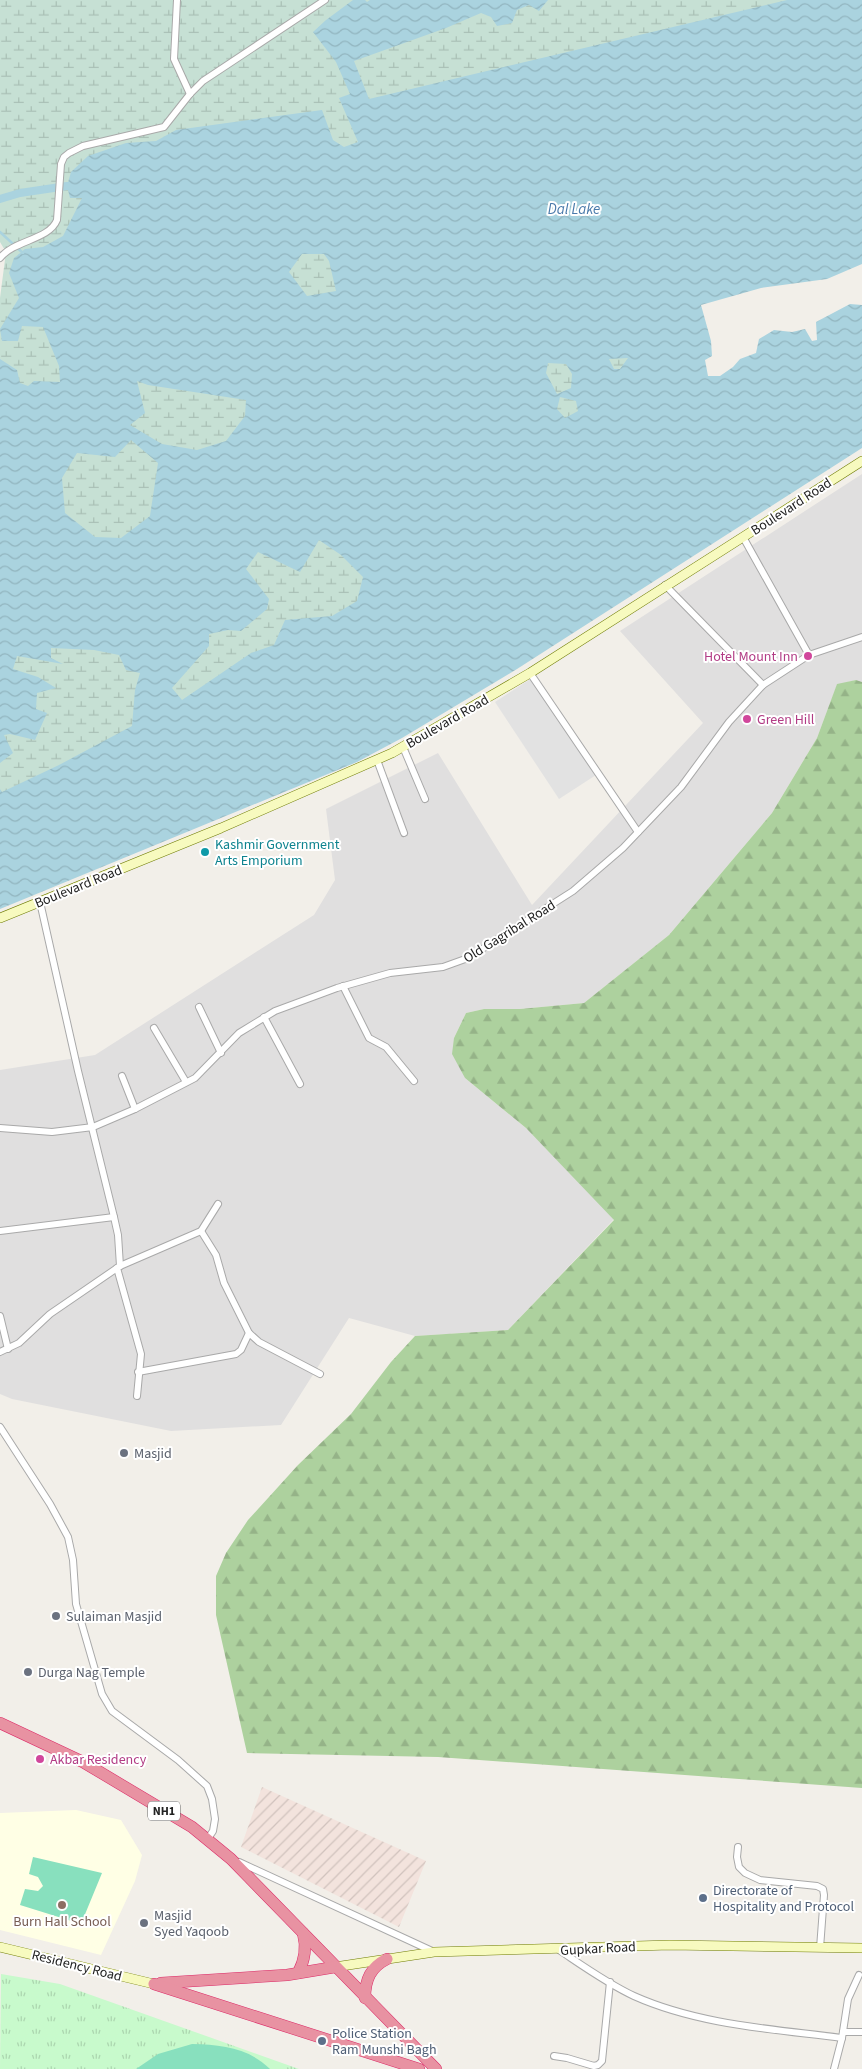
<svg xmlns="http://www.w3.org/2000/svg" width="862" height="2069" font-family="'Source Sans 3',sans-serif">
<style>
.residential{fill:#e0dfdf}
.education{fill:#ffffe5}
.military{fill:url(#military-furrows)}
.forest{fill:url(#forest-firs)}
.wetland{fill:url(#wetland-marsh)}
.park{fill:url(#park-tufts)}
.pitch{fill:#88e0be}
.parking{fill:#e2e2e2}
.water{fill:url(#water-waves);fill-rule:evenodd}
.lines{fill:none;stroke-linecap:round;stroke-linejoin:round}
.stream{stroke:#aad3df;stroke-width:2.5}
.canal{stroke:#aad3df;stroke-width:8}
.street-casing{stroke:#a9a9a9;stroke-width:8}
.secondary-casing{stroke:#707d05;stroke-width:10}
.highway-casing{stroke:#dc2a67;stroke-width:12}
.street{stroke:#fff;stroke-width:6}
.secondary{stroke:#f7fabf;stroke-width:9}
.highway{stroke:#e892a2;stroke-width:11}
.hotel-dot{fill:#d1479c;stroke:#fff;stroke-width:2}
.culture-dot{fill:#0f9aa8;stroke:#fff;stroke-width:2}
.worship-dot{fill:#6b7280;stroke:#fff;stroke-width:2}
.service-dot{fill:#5c6f8a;stroke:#fff;stroke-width:2}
.education-dot{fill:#8d6e63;stroke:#fff;stroke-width:2}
.labels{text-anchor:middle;stroke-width:4;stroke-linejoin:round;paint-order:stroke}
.shield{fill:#fff;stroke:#646464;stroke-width:1}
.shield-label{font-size:12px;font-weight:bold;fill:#222}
.street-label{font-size:14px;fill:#222;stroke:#fff}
.hotel-label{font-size:14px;fill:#b23c85;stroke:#fff;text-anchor:start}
.culture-label{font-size:14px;fill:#0d838f;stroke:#fff;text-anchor:start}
.worship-label{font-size:14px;fill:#5b616d;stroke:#fff;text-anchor:start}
.service-label{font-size:14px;fill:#4e5e75;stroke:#fff;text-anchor:start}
.education-label{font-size:14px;fill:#785e54;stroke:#fff}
.water-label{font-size:15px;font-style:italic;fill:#4a7aab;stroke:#fff}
</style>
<defs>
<pattern id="military-furrows" width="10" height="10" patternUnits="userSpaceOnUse" patternTransform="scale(1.25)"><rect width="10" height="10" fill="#f3e3dd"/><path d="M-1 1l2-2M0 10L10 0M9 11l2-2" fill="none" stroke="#d0c2bd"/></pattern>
<pattern id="forest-firs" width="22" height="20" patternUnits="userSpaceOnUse" patternTransform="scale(1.25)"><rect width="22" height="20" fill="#add19e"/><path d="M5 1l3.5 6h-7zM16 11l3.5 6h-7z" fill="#95b388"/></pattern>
<pattern id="wetland-marsh" width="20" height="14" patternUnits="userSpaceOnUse" patternTransform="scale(1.25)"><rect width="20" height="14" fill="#c6e0d4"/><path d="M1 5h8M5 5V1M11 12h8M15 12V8" fill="none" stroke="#aac0b6"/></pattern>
<pattern id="park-tufts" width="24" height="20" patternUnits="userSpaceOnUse" patternTransform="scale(1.25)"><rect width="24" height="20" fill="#c8facc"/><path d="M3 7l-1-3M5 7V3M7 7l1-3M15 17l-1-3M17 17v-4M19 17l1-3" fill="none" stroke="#acd6af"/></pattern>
<pattern id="water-waves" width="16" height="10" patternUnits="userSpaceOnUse" patternTransform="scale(1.25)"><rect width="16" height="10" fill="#aad3df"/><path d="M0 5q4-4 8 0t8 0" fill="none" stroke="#92b5bf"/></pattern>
</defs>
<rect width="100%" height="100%" fill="#f2efe9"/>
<path class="residential" d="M 862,474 L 862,682 L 856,680 L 837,685 L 817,738 L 772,813 L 669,935 L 584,1003 L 520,1009 L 484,1009 L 466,1013 L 454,1038 L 465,1078 L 526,1128 L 614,1219 L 508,1330 L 415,1336 L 349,1318 L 281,1425 L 171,1431 L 12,1399 L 0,1394 L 0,1070 L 95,1055 L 314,915 L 335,880 L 326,809 L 438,753 L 532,905 L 703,723 L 620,631 Z"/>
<path class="education" d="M 76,1810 L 121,1820 L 142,1855 L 135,1881 L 101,1955 L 0,1930 L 0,1813 Z"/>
<path class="military" d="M 262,1787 L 426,1861 L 399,1927 L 241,1847 Z"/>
<path class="forest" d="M 856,680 L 862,682 L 862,1788 L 438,1757 L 247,1753 L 216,1615 L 216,1576 L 226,1553 L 248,1520 L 298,1465 L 351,1414 L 391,1362 L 415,1336 L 508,1330 L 614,1220 L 526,1128 L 465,1078 L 452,1054 L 454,1038 L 466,1013 L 484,1009 L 520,1009 L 584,1003 L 669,935 L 772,813 L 817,738 L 837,684 Z"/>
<path class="wetland" d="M 0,0 L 862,0 L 625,239 L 655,415 L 0,861 L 0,298 L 6,252 L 0,242 Z"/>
<path class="park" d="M 1,1974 L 60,1984 L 299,2069 L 0,2069 Z"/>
<g class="pitch">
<path d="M 33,1857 L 102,1873 L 81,1924 L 20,1905 L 25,1889 L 38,1891 L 43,1886 L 38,1877 L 29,1874 Z"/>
<path d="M 192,2044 C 222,2045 247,2047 270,2069 L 136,2069 L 158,2054 Z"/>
</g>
<path class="parking" d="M 532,678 L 596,775 L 559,799 L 495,702 Z"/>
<path class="water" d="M 353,0 L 365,0 L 367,2 L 370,0 L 548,0 L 539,11 L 529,5 L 517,10 L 512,23 L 497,26 L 491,17 L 481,13 L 446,28 L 354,61 L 369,99 L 787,0 L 862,0 L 862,264 L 827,279 L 761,288 L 701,305 L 711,341 L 712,356 L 705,360 L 708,376 L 720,376 L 733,367 L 740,359 L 756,353 L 759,339 L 774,330 L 792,332 L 805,329 L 812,341 L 817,340 L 816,322 L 850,304 L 862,305 L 862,448 L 517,669 L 402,738 L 357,762 L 0,909 L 0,789 L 2,792 L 59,765 L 132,726 L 135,690 L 140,673 L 126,670 L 119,655 L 94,650 L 51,648 L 51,658 L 63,664 L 17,656 L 13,669 L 38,677 L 56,688 L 37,693 L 36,709 L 47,713 L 35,740 L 10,734 L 4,735 L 13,753 L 0,763 L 0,359 L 17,370 L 20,383 L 28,386 L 34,381 L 60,382 L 59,366 L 43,327 L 22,326 L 18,341 L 2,341 L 0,329 L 19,298 L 9,273 L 14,258 L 25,249 L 43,247 L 63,236 L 82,198 L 70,198 L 67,186 L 71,172 L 88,156 L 126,143 L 156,141 L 176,130 L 322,110 L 333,140 L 344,147 L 358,142 L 339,98 L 350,94 L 336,62 L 313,32 L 326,20 ZM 302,254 L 324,254 L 329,261 L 336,291 L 307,296 L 289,272 ZM 628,358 L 620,369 L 614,369 L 609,359 ZM 548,363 L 566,364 L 572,374 L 571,388 L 557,394 L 546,373 ZM 137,381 L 148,385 L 246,400 L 245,416 L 226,441 L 197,450 L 162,444 L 130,425 L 145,413 ZM 560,397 L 576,401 L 578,411 L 565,418 L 557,409 ZM 131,440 L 158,463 L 150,516 L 121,538 L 95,537 L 65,513 L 62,478 L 77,453 L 115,457 ZM 319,540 L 341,555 L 363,577 L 357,601 L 332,616 L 285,620 L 274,645 L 251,653 L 182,700 L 172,688 L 209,646 L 209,634 L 228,630 L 241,631 L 267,609 L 269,599 L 246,569 L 258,552 L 300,572 Z"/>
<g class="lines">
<path class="stream" d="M 0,232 L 23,253"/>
<path class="canal" d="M 0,199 L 20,193 L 67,186"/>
<defs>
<g id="street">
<path d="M 177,0 L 174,59 L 190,94"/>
<path d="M 0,258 C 14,240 49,240 57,220 L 61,164 L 64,157 L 69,153 L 83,146 L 164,127 L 190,94 L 203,81 L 325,0"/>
<path d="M 743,537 L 809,655"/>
<path d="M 665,585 L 763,685"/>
<path d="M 530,673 L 638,832"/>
<path d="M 403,747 L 425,799"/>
<path d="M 377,760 L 404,833"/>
<path d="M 40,902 L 78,1071 L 114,1217 L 118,1235 L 120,1266"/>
<path d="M 343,986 L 369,1038 L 386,1047 L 414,1081"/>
<path d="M 199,1007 L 221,1053"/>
<path d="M 264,1017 L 300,1084"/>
<path d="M 154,1028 L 186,1082"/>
<path d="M 122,1076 L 135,1109"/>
<path d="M 0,1128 L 52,1132 L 93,1127 L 135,1109 L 195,1078 L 239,1033 L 275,1011 L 337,988 L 390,973 L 443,967 L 468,958 L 573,891 L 623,848 L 681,787 L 729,722 L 763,685 L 809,655 L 862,637"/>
<path d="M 0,1231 L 114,1217"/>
<path d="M 201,1231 L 216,1255 L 224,1283 L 249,1333"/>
<path d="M 117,1268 L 141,1354 L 137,1396"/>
<path d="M 0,1316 L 8,1349"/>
<path d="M 0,1352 L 19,1343 L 50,1314 L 120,1266 L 201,1231 L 218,1204"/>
<path d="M 138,1372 L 236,1354 L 241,1350 L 249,1333 L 259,1342 L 320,1374"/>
<path d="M 0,1427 L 50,1504 L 68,1537 L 73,1560 L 76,1604 L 102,1694 L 112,1711 L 178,1760 L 207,1786 L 212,1799 L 215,1819 L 213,1831 L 207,1840"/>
<path d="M 738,1847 L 737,1857 L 739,1867 L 745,1873 L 760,1880 L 817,1886 L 823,1889 L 824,1895 L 820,1948"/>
<path d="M 239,1862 L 432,1951"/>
<path d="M 559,1950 C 583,1966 608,1984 634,1996 C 699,2025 773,2029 842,2038"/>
<path d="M 843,2032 L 862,2032"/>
<path d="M 554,2056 L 567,2058 L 594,2066 L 598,2065 L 602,2061 L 610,1982"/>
<path d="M 834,2069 L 842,2038 L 848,1999 L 859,1975"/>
</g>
<g id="secondary">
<path d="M 0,918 L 221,828 L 392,753 L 530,673 L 862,461"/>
<path d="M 0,1947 L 154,1984"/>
<path d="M 335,1967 L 434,1952 L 670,1945 L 862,1948"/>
</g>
<g id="highway">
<path d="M 0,1723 L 83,1762 L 192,1827 L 231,1859 L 436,2069"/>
<path d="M 298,1973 C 305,1960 307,1948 303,1933"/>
<path d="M 161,1983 L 287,1975 L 335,1967"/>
<path d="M 154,1984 L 419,2069"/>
<path d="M 365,1998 C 365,1979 371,1967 387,1959"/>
</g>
</defs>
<use href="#street" class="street-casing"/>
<use href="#secondary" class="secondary-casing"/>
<use href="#highway" class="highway-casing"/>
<use href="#street" class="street"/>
<use href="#secondary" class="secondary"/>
<use href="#highway" class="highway"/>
</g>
<g class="hotel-dot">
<circle cx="808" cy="656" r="5"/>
<circle cx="747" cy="719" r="5"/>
<circle cx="40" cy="1759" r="5"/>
</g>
<circle class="culture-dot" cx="205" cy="852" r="5"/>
<g class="worship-dot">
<circle cx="124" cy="1453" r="5"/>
<circle cx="56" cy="1616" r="5"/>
<circle cx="28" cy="1672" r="5"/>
<circle cx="144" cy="1923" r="5"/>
</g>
<g class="service-dot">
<circle cx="703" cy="1898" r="5"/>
<circle cx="322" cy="2041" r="5"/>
</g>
<circle class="education-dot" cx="62" cy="1905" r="5"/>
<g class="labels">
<rect class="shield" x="148" y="1801.5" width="32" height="19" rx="4"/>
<g class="shield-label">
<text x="164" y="1815">NH1</text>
</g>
<g class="street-label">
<text transform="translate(791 506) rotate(-33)" y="5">Boulevard Road</text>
<text transform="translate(447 721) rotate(-30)" y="5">Boulevard Road</text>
<text transform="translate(78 886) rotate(-22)" y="5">Boulevard Road</text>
<text transform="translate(509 931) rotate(-32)" y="5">Old Gagribal Road</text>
<text transform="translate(598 1948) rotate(-3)" y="5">Gupkar Road</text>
<text transform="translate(77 1965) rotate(14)" y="5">Residency Road</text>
</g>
<g class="hotel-label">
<text x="798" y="661" text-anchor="end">Hotel Mount Inn</text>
<text x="757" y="724">Green Hill</text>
<text x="50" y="1764">Akbar Residency</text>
</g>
<g class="culture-label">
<text x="215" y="849">Kashmir Government<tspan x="215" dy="16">Arts Emporium</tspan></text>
</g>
<g class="worship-label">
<text x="134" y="1458">Masjid</text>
<text x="66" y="1621">Sulaiman Masjid</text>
<text x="38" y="1677">Durga Nag Temple</text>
<text x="154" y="1920">Masjid<tspan x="154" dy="16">Syed Yaqoob</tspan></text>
</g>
<g class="service-label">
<text x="713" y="1895">Directorate of<tspan x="713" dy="16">Hospitality and Protocol</tspan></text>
<text x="332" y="2038">Police Station<tspan x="332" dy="16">Ram Munshi Bagh</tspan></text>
</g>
<g class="education-label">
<text x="62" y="1926">Burn Hall School</text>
</g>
<g class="water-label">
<text x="574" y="214">Dal Lake</text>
</g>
</g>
</svg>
